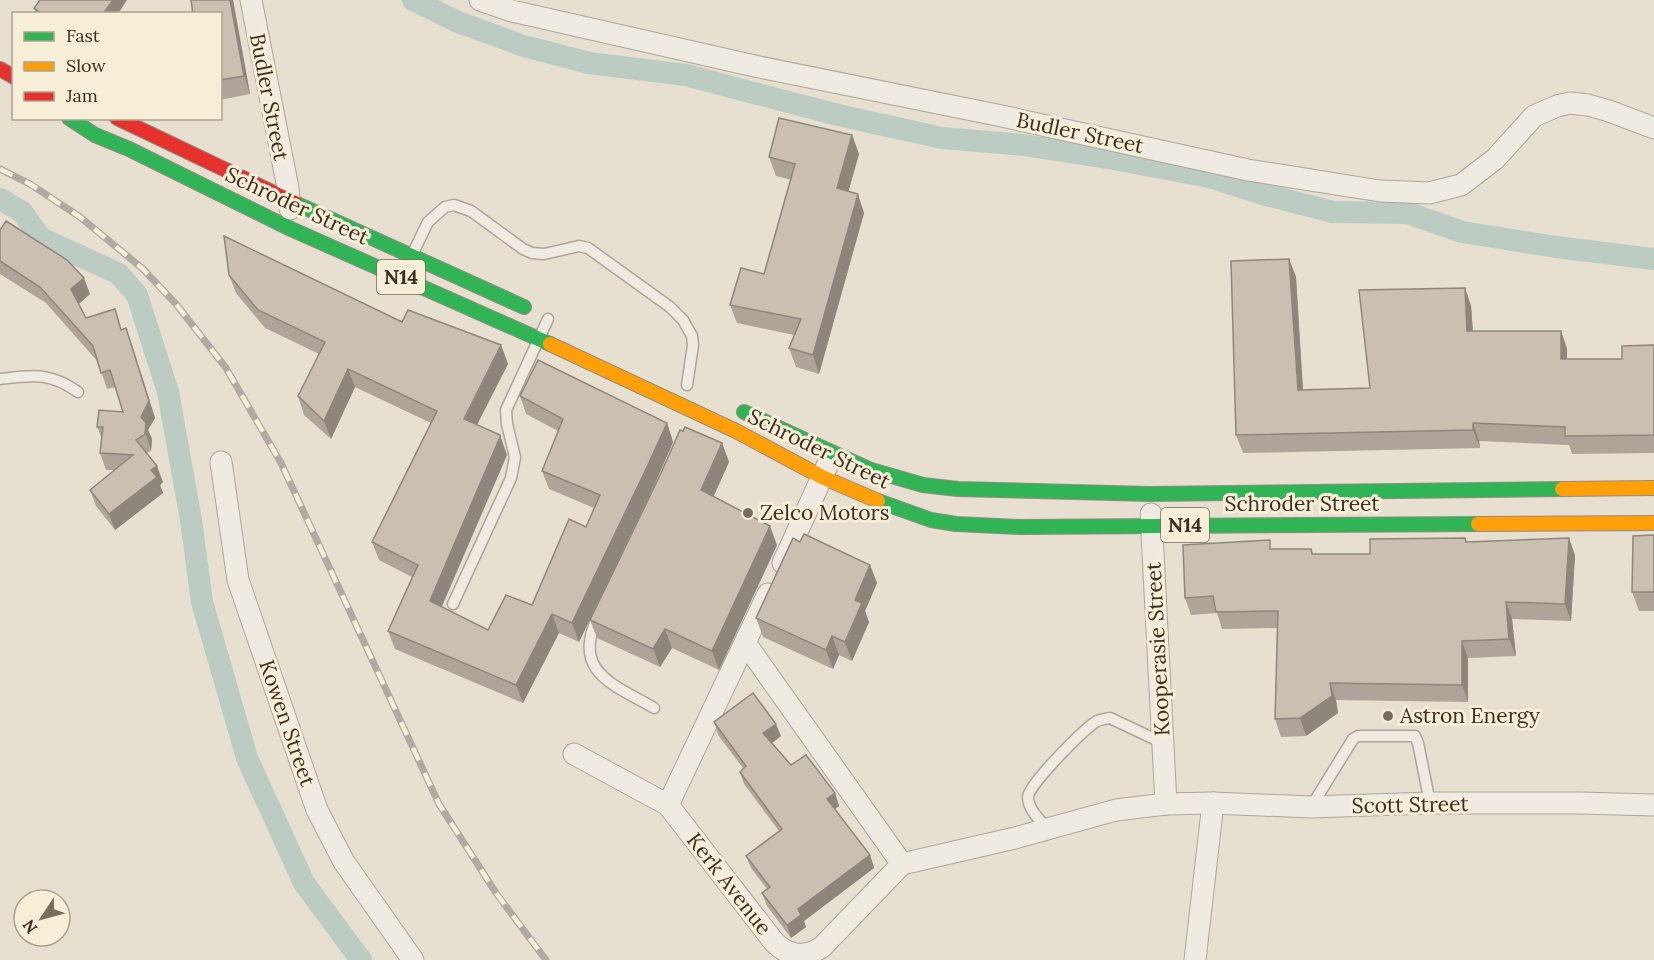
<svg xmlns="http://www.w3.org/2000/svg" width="1654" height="960" font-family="Lora,serif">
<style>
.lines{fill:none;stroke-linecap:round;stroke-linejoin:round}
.canal{stroke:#bcccc2;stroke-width:22}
.lane-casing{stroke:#ada599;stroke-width:13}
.street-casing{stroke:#ada599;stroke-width:23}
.fast-casing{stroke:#928b80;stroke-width:16}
.slow-casing{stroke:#928b80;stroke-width:16}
.jam-casing{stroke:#928b80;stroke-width:16}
.lane{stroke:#efebe3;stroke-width:10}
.street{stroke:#efebe3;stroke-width:21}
.fast{stroke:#30b455;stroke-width:14}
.slow{stroke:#ff9f0a;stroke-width:14}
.jam{stroke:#e5322d;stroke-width:14}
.rail-casing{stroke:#afaaa2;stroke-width:7}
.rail{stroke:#f7eed8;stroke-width:4.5;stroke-dasharray:14;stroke-linecap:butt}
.wall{fill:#afa499}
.shaded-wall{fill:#8e867d}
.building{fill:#cbbfb2;stroke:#8e867d;stroke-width:1.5}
.poi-dot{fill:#786c5e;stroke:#f7eed8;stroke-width:2}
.labels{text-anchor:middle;stroke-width:6;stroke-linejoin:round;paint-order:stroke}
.shield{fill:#f7eed8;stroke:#756857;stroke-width:1.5}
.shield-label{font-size:20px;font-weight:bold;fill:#3d2e20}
.street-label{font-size:21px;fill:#3d2e20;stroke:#f7eed8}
.poi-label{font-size:21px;fill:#3d2e20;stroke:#f7eed8;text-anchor:start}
</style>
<rect width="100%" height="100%" fill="#e7e0d1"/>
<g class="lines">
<g class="canal">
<path d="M 413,0 L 458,22 L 524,46 L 589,63 L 686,75 L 838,115 L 942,138 L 1023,145 L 1114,159 L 1209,177 L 1263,194 L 1333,212 L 1408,213 L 1462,232 L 1556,247 L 1654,259"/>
<path d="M 0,199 L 22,212 L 41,238 L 119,274 L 137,295 L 168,392 L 191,520 L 202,602 L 247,758 L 304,883 L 361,960"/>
</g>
<defs>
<g id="lane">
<path d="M 413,253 L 428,222 L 445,207 L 454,205 L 471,211 L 523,249 L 532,253 L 544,254 L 579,246 L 588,248 L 670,307 L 683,320 L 692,336 L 693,345 L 687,385"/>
<path d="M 0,379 C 32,375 50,372 78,392"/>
<path d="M 453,604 L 511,478 L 515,457 L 507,424 L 506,410 L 548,319"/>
<path d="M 598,616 C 571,672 613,684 654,708"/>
<path d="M 1311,807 L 1353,739 L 1358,736 L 1415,736 L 1418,743 L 1430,803"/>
<path d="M 1048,828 C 1040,821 1028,809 1028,797 C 1029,784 1084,729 1097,721 C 1102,719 1105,719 1110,718 L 1163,743"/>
</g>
<g id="street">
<path d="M 251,0 L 288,188 L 290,209"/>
<path d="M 480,0 L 512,11 L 759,67 L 997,115 L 1248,170 L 1380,191 L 1429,193 L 1461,185 L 1495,159 L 1534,116 L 1557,106 L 1570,103 L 1588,105 L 1609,111 L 1654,128"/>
<path d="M 221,462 L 238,580 L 317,810 L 344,862 L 413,960"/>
<path d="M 1151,514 L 1166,804"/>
<path d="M 783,563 L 827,466"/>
<path d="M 746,644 L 902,864 L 1015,838 L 1116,810 L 1166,804 L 1213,803 L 1311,807 L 1430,803 L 1579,803 L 1654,805"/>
<path d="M 574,754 L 668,805 L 774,942 C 789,957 805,958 822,947 L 902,864"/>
<path d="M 668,805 L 768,594"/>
<path d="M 1195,960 L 1213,803"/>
</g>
<g id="fast">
<path d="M 69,118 L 95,135 L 129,149 L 291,229 L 550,344"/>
<path d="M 295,203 L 524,307"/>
<path d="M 744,412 L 871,470 L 923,485 L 958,489 L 1150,494 L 1562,489"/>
<path d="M 878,501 L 931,520 L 956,524 L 1020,527 L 1478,524"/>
</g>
<g id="slow">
<path d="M 550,344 L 736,431 L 822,477 L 878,501"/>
<path d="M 1562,489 L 1654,488"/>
<path d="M 1478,524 L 1654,523"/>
</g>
<g id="jam">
<path d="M 0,69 L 14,77"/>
<path d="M 117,118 L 295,203"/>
</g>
</defs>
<use href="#lane" class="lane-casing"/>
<use href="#street" class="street-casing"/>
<use href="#fast" class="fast-casing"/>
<use href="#slow" class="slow-casing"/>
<use href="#jam" class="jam-casing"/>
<use href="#lane" class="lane"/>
<use href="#street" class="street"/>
<use href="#fast" class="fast"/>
<use href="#slow" class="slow"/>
<use href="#jam" class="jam"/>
<defs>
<path id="rail" d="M 0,169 L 30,184 L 80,217 L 143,269 L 176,304 L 226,368 L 281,463 L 439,804 L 496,893 L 546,960"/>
</defs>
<use href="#rail" class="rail-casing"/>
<use href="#rail" class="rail"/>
</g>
<g class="wall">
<path d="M 233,0 L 250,94 L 220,100 L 220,14 Z"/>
<path d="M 34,8 L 118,14 L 36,14 Z"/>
<path d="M 852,135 L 859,154 L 848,192 L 864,213 L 819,374 L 796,367 L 789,348 L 794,335 L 737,323 L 730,305 L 764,274 L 791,180 L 776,176 L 769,157 Z"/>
<path d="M 0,230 L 90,294 L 79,304 L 86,318 L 122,330 L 132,345 L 155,418 L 148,430 L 152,439 L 151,451 L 147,453 L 163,482 L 160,485 L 163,493 L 115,530 L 96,506 L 90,490 L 114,470 L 106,470 L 100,453 L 102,439 L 97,427 L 123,412 L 115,387 L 107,389 L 98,362 L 46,303 L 0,274 Z"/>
<path d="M 1289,259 L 1296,277 L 1303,390 L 1370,388 L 1465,288 L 1471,306 L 1473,331 L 1561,331 L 1567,349 L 1567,359 L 1622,359 L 1654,345 L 1654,453 L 1572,454 L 1569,445 L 1479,441 L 1480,448 L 1243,453 L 1236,435 Z"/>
<path d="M 229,275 L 402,322 L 501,345 L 508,364 L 477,425 L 507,455 L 442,607 L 488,630 L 532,605 L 586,527 L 594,508 L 549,489 L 542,471 L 558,431 L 526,414 L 520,396 L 667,423 L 673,442 L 654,486 L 579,642 L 559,633 L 523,703 L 395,649 L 388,631 L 412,577 L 379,560 L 372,542 L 431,423 L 355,387 L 331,439 L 304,415 L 298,396 L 319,354 L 265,328 L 236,293 Z"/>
<path d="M 722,443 L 729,462 L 713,497 L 777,545 L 719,670 L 672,648 L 660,667 L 597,638 L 590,620 L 661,473 Z"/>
<path d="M 1654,535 L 1654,611 L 1639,611 L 1632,592 Z"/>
<path d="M 1465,538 L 1467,542 L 1575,555 L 1571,621 L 1512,619 L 1516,656 L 1468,658 L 1468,702 L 1336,700 L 1338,713 L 1306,736 L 1281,737 L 1275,719 L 1277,628 L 1222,629 L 1217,613 L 1191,615 L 1185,598 L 1274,549 L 1311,549 L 1313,554 L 1370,554 Z"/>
<path d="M 800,542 L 870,565 L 877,583 L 865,611 L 869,622 L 852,661 L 839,655 L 833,669 L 763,637 L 756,618 Z"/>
<path d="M 714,722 L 781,736 L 772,743 L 791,765 L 835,793 L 839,806 L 835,809 L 870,855 L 874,868 L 804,921 L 806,927 L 791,938 L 767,906 L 762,893 L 767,889 L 751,868 L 746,856 L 779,831 L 744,784 L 740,772 L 743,768 L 718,735 Z"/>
</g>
<g class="shaded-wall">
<path d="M 113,0 L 127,0 L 118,14 L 103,14 Z"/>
<path d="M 230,0 L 233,0 L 250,94 L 244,76 Z"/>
<path d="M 852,135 L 859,154 L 844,207 L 837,188 Z"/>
<path d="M 858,194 L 864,213 L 819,374 L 813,355 Z"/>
<path d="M 1289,259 L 1296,277 L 1304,408 L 1298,390 Z"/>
<path d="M 84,278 L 90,294 L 77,305 L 71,289 Z"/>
<path d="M 1465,288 L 1471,306 L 1474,349 L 1467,331 Z"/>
<path d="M 126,328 L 155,418 L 148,430 L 152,439 L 151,451 L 141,417 Z"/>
<path d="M 1561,331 L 1567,349 L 1567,377 L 1561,359 Z"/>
<path d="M 501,345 L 508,364 L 470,438 L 464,419 Z"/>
<path d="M 348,369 L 355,387 L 331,439 L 324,421 Z"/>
<path d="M 667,423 L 673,442 L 654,486 L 579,642 L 572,623 Z"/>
<path d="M 1473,423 L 1479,441 L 1480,448 L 1473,430 Z"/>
<path d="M 500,435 L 507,455 L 436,619 L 430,601 Z"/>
<path d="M 722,443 L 729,462 L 708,509 L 701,490 Z"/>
<path d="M 157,466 L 163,482 L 160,485 L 163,493 L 115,530 L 109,514 L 151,470 Z"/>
<path d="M 770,526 L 777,545 L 719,670 L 712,651 Z"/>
<path d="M 1569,538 L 1575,555 L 1571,621 L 1565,604 Z"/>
<path d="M 870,565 L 877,583 L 865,611 L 869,622 L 852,661 L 845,642 L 855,600 Z"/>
<path d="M 1506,602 L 1512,619 L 1516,656 L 1509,639 Z"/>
<path d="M 552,614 L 559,633 L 523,703 L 516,685 Z"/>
<path d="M 665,629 L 672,648 L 660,667 L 653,649 Z"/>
<path d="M 832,636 L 839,655 L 833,669 L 826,650 Z"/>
<path d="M 1462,641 L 1468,658 L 1468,702 L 1462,685 Z"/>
<path d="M 1330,683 L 1336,700 L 1338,713 L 1306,736 L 1300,718 Z"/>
<path d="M 776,724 L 781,736 L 768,746 L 763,733 Z"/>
<path d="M 835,793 L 839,806 L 832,811 L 827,799 Z"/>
<path d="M 870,855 L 874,868 L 804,921 L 806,927 L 791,938 L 787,925 L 798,909 Z"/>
</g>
<g class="building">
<path d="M 40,0 L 113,0 L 103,14 L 42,14 L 34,8 Z"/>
<path d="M 191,0 L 230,0 L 244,76 L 220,80 L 220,14 L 193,14 Z"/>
<path d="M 779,118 L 852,135 L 837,188 L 858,194 L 813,355 L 789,348 L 801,319 L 730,305 L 741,268 L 764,274 L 795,164 L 769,157 Z"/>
<path d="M 6,221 L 67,260 L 84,278 L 71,289 L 86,318 L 115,309 L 121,330 L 126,328 L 149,401 L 141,417 L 146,423 L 145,434 L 136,440 L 157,466 L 151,470 L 157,477 L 109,514 L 90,490 L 133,455 L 100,453 L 103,427 L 97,427 L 99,410 L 123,412 L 110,370 L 101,373 L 93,346 L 40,287 L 0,261 L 0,230 Z"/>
<path d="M 224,236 L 402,322 L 408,310 L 501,345 L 464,419 L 500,435 L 500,437 L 430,601 L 488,630 L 506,595 L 532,605 L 569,519 L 586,527 L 600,495 L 542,471 L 563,419 L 520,396 L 538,360 L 667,423 L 647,467 L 572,623 L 552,614 L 516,685 L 388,631 L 418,565 L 372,542 L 437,411 L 348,369 L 324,421 L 298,396 L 325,342 L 258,310 L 229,275 Z"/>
<path d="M 1289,259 L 1298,390 L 1370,388 L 1359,290 L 1465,288 L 1467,331 L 1561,331 L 1561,359 L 1622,359 L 1622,346 L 1654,345 L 1654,435 L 1565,436 L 1565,427 L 1473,423 L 1473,430 L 1236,435 L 1231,261 Z"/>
<path d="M 685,427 L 722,443 L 701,490 L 770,526 L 712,651 L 665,629 L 653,649 L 590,620 L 661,473 L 680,430 L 683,431 Z"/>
<path d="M 804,534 L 870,565 L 855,600 L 862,603 L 845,642 L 832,636 L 826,650 L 756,618 L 793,538 L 800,542 Z"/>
<path d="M 1654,535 L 1654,592 L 1632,592 L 1633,536 Z"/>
<path d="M 1465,538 L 1466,542 L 1569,538 L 1565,604 L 1506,602 L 1509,639 L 1462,641 L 1462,685 L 1330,683 L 1332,696 L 1300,718 L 1275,719 L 1278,611 L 1216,612 L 1213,596 L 1185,598 L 1183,545 L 1270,540 L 1270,549 L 1311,549 L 1312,554 L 1370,554 L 1370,539 Z"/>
<path d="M 753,693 L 776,724 L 763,733 L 791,765 L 806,755 L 835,793 L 827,799 L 870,855 L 798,909 L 801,915 L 787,925 L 762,893 L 770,887 L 746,856 L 782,829 L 740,772 L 746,766 L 714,722 Z"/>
</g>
<g class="poi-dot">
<circle cx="748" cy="513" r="6"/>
<circle cx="1388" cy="716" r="6"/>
</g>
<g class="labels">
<g class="shield">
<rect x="377" y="260" width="48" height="34" rx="4.5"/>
<rect x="1161" y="508" width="48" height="34" rx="4.5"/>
</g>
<g class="shield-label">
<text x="401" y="284">N14</text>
<text x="1185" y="532">N14</text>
</g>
<g class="street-label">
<text transform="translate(269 97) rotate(79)" y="7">Budler Street</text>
<text transform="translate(1080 133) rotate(12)" y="7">Budler Street</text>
<text transform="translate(297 206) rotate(25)" y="7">Schroder Street</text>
<text transform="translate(819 449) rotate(26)" y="7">Schroder Street</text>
<text x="1302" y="511">Schroder Street</text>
<text transform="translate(1158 649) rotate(-93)" y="7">Kooperasie Street</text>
<text transform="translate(287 723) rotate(71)" y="7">Kowen Street</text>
<text transform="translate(1410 805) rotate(-1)" y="7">Scott Street</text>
<text transform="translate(729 884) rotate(52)" y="7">Kerk Avenue</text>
</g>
<g class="poi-label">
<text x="760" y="520">Zelco Motors</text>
<text x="1400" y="723">Astron Energy</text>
</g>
</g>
<rect x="12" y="12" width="210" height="108" fill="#f7eed8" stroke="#ada18e" stroke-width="1.5"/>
<rect x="24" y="32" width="30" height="9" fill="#30b455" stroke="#ada18e" stroke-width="1.5"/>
<text x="66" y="42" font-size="18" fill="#3d2e20">Fast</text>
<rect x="24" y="62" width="30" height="9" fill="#ff9f0a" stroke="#ada18e" stroke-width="1.5"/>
<text x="66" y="72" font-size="18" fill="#3d2e20">Slow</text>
<rect x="24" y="92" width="30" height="9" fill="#e5322d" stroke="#ada18e" stroke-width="1.5"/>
<text x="66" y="102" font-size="18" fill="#3d2e20">Jam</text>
<g transform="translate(42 918) rotate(234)"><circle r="28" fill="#f7eed8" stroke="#ada18e" stroke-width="1.5"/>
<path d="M0-4.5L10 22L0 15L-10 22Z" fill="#786c5e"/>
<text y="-9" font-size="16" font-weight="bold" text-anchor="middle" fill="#3d2e20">N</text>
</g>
</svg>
